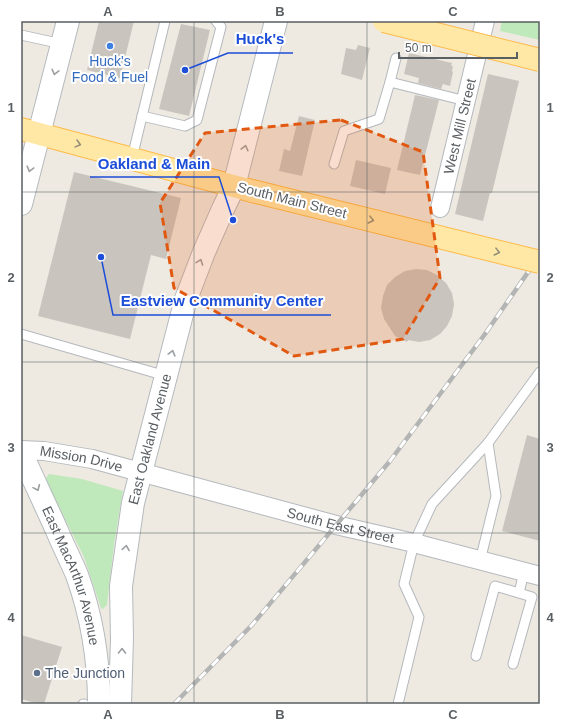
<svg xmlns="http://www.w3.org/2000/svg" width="561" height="725" font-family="Helvetica,sans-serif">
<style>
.green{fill:#bfe8bb}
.building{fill:#c9c5be}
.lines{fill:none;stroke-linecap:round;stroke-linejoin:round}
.service-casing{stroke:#b4b8bd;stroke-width:11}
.minor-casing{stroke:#b4b8bd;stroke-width:20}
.secondary-casing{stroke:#b5babf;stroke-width:24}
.primary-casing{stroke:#fdbb4b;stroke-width:24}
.service{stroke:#fff;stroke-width:9}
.minor{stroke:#fff;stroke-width:18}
.secondary{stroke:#fff;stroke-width:22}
.primary{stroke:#ffe8a5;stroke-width:22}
.rail-casing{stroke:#b3b4b4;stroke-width:4.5}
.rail{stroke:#fff;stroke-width:3;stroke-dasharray:9;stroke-linecap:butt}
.primary-bridge-casing{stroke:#fdbb4b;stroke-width:24;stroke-linecap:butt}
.primary-bridge{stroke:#ffe8a5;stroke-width:22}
.oneway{stroke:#9c9fa1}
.oneway2{stroke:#948f7a}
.marked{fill:#e15910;fill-opacity:0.2;stroke:#e15910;stroke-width:3;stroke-dasharray:8 5;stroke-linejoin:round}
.grid{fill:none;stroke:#5a5f63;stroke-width:1;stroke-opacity:0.55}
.shop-dot{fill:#3f7fe0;stroke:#fff;stroke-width:1.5}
.service-dot{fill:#5c6f8a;stroke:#fff;stroke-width:1.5}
.labels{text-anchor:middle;stroke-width:4;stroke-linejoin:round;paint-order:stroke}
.shop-label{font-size:14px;fill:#366cbe;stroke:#fff}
.street-label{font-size:14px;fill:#5a5f63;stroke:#fff}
.service-label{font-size:14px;fill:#4e5e75;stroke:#fff;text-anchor:start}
.leader{fill:none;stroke:#1d4ed8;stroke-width:1.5}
.callout-dot{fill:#1d4ed8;stroke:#fff;stroke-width:1.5}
.callout-label{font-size:15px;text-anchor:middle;font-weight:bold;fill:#1d4ed8;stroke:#fff;stroke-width:4;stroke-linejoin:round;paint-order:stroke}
.neatline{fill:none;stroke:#5a5f63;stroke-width:1.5}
.grid-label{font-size:13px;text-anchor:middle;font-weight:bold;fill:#5a5f63}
</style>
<rect width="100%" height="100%" fill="#eeeae1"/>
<g class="green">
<path d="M 502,21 L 540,21 L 540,40 L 500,31 Z"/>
<path d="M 49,474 L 82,479 L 123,491 L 114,544 L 107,605 L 103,609 L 101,608 L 84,557 L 47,483 L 46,478 Z"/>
</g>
<g class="building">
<path d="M 99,21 L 134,21 L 120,78 L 87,70 Z"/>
<path d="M 181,24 L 210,30 L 189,116 L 159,109 Z"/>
<path d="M 358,45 L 370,48 L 362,80 L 341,74 L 346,48 L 356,50 Z"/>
<path d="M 409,53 L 452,63 L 451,66 L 453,66 L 452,71 L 453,72 L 450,86 L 443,84 L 441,89 L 418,83 L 419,78 L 404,74 Z"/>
<path d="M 488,74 L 519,81 L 492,193 L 490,193 L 483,221 L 455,214 Z"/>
<path d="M 415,95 L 439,100 L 420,175 L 397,170 Z"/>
<path d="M 299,116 L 315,120 L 302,176 L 279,171 L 284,149 L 290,151 Z"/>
<path d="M 356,160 L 391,168 L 385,194 L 350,186 Z"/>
<path d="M 74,172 L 181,198 L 166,259 L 151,255 L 130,339 L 38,316 Z"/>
<path d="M 416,269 L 427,270 L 437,275 L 446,283 L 452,293 L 454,304 L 452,316 L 447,326 L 440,334 L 430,340 L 419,342 L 408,340 L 407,342 L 395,336 L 384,319 L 381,308 L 383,296 L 387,285 L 395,277 L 405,271 Z"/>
<path d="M 527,435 L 540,439 L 540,541 L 502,531 Z"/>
<path d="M 21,635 L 62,647 L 44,704 L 39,704 L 21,699 Z"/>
</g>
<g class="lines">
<defs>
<g id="service">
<path d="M 21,35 L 62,44"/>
<path d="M 390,82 L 396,58"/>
<path d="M 142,116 L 185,126 L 197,120 L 221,27 L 216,21"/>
<path d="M 132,158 L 165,21"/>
<path d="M 334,164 L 344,131 L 379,119 L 390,82 L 466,101"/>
<path d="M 21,334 L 166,376"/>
<path d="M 480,561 L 496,496 L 488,443"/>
<path d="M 476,656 L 495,586 L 519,593"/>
<path d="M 513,664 L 532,597 L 519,593 L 524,572"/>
<path d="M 83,704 L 84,704"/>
<path d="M 398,704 L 419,617 L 404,584 L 414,543 L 432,504 L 488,443 L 540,372"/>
</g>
<g id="minor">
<path id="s1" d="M 440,208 L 485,21"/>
<path id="s2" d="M 21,450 L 44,451 L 92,459 L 336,525 L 414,543 L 540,576"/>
</g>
<g id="secondary">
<path d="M 21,204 L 68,21"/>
<path id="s3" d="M 21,452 C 33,479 46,506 58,533 C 64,547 71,561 77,575 C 92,617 99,660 99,704"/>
<path id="s4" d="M 120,704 L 122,638 L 121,586 L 133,503 L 186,299 L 204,252 L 223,209 L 234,186 L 276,21"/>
</g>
<path id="primary" d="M 21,129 L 252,191"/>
</defs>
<use href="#service" class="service-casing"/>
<use href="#minor" class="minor-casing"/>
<use href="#secondary" class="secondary-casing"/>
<use href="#primary" class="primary-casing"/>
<use href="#service" class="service"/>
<use href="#minor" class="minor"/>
<use href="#secondary" class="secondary"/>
<use href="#primary" class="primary"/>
<defs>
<path id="rail" d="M 174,704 L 252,625 L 390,461 L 485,334 L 540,255"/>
</defs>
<use href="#rail" class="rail-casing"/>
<use href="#rail" class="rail"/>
<defs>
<g id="primary-bridge">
<path d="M 384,21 L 540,60"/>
<path d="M 252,191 L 540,262"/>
</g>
</defs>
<use href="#primary-bridge" class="primary-bridge-casing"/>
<use href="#primary-bridge" class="primary-bridge"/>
</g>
<defs><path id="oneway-chevron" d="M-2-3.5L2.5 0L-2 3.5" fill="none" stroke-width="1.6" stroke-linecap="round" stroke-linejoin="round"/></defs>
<g class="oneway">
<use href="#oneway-chevron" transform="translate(55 72) rotate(104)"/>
<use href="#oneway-chevron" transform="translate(245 148) rotate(-76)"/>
<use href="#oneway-chevron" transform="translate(30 169) rotate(105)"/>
<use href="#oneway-chevron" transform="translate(200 262) rotate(-70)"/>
<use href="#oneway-chevron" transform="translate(172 353) rotate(-75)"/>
<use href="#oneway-chevron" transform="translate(37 488) rotate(66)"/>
<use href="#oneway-chevron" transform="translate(126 548) rotate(-81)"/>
<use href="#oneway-chevron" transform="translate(122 651) rotate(-89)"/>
</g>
<g class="oneway2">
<use href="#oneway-chevron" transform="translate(78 144) rotate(15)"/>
<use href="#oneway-chevron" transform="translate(371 220) rotate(14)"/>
<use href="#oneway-chevron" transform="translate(497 252) rotate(14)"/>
</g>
<path class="marked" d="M 341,120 L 423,152 L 440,278 L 403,339 L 294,356 L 174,288 L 160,203 L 205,133 Z"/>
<path class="grid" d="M 194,21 L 194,704M 367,21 L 367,704M 21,192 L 540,192M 21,362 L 540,362M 21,533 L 540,533"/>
<circle class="shop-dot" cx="110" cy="46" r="4"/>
<circle class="service-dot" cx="37" cy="673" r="4"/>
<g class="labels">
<g class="shop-label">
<text x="110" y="66">Huck's<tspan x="110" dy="16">Food &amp; Fuel</tspan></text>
</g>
<g class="street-label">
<text dy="5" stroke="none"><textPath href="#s1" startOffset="84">West Mill Street</textPath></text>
<text transform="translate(292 200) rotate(14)" y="5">South Main Street</text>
<text dy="5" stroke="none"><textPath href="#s4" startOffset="268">East Oakland Avenue</textPath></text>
<text dy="5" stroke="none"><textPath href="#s2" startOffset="61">Mission Drive</textPath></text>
<text dy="5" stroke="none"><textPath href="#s2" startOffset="329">South East Street</textPath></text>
<text dy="5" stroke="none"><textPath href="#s3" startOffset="134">East MacArthur Avenue</textPath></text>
</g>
<g class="service-label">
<text x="45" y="678">The Junction</text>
</g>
</g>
<path class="leader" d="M185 70L228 53H293M233 220L219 177H90M101 257L113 315H331"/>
<g class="callout-dot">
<circle cx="185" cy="70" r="4"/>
<circle cx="233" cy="220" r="4"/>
<circle cx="101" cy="257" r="4"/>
</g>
<g class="callout-label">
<text x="260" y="44">Huck's</text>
<text x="154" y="169">Oakland &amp; Main</text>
<text x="222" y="306">Eastview Community Center</text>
</g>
<rect width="561" height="725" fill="none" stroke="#ffffff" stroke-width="44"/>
<path d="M399 52v6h118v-6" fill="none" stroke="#5a5f63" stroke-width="2"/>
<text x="405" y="52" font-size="12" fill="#5a5f63" stroke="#ffffff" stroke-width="3" paint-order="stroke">50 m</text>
<rect x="22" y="22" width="517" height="681" class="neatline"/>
<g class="grid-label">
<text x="108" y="16">A</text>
<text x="280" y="16">B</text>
<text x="453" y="16">C</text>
<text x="11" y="112">1</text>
<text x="550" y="112">1</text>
<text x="11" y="282">2</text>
<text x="550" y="282">2</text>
<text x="11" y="452">3</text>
<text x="550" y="452">3</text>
<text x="11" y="622">4</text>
<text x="550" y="622">4</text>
<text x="108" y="719">A</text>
<text x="280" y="719">B</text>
<text x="453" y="719">C</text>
</g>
</svg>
